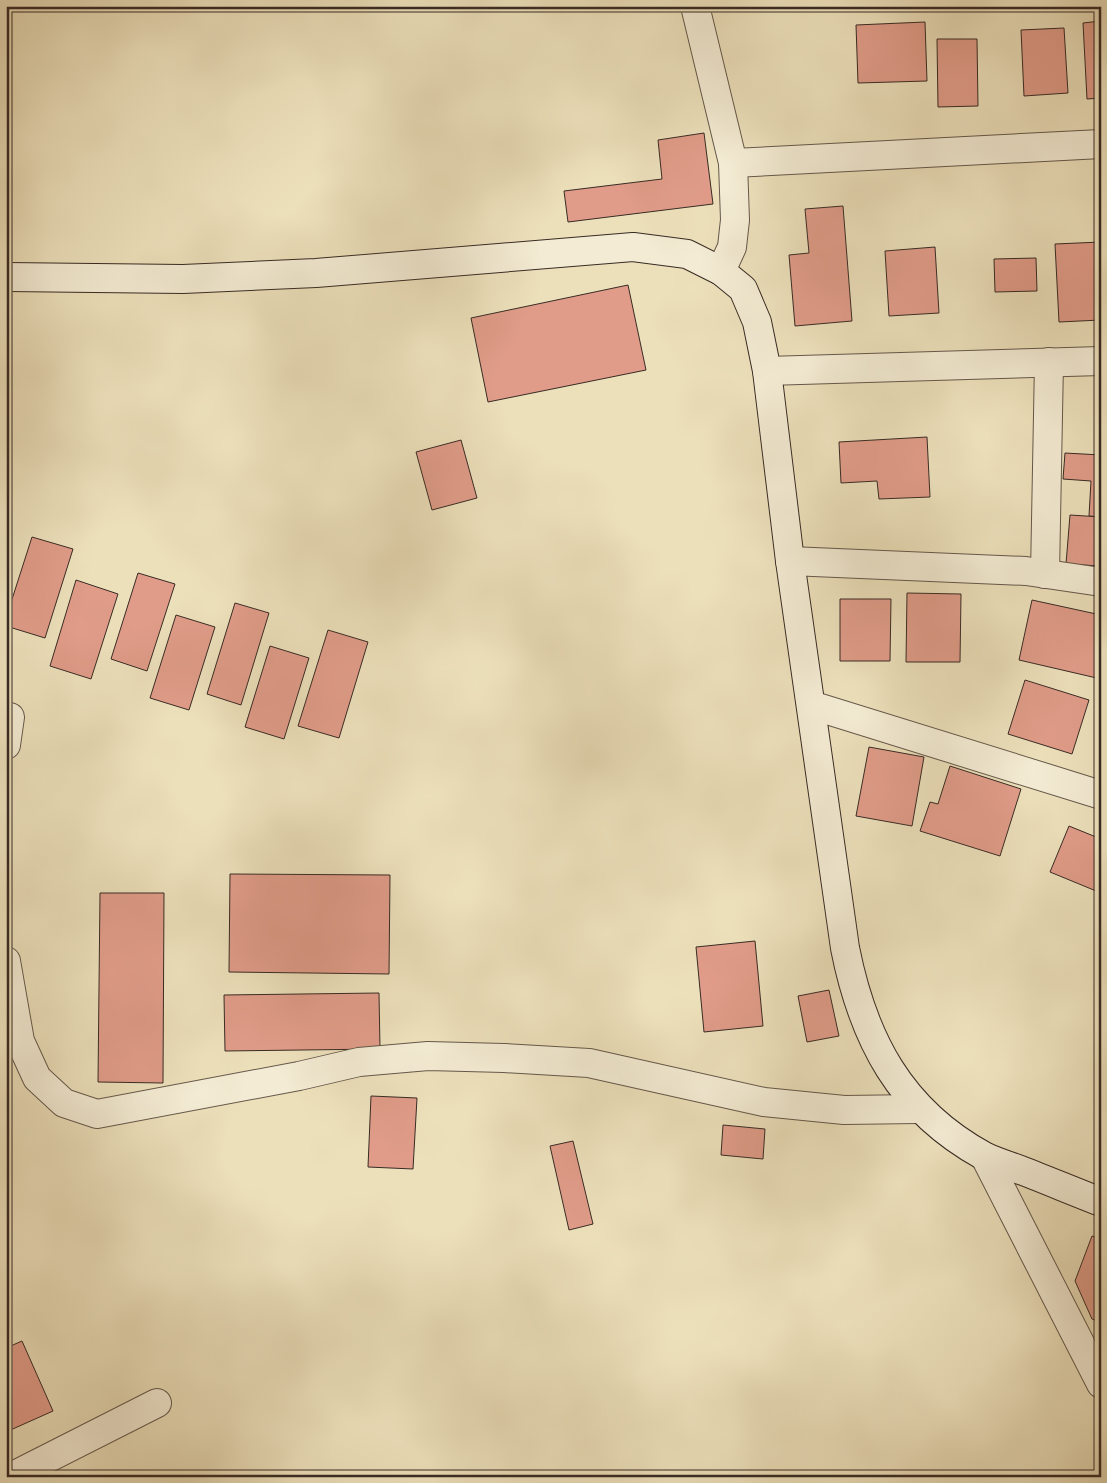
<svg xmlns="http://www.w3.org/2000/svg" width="1107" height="1483" font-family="'Sorts Mill Goudy',serif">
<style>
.building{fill:#e09c89;stroke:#382b24}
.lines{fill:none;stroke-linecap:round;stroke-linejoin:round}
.street-casing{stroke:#65584a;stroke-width:30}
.secondary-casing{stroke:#382b24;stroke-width:30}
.street{stroke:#f3ebd3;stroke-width:28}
.secondary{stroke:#f3ebd3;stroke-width:28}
</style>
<rect width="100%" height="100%" fill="#ece0bb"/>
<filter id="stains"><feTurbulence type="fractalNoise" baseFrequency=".004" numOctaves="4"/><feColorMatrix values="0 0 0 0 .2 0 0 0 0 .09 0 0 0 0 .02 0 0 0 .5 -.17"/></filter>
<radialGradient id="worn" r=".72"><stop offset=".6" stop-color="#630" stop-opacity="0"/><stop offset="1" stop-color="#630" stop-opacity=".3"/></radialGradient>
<g class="building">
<path d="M 1101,21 L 1101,98 L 1087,99 L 1083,23 Z"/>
<path d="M 925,22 L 927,81 L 858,83 L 856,25 Z"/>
<path d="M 1064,28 L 1068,93 L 1024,96 L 1021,30 Z"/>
<path d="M 937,39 L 977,39 L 978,106 L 938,107 Z"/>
<path d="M 704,133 L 713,204 L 568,222 L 564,191 L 662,179 L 658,140 Z"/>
<path d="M 843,206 L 852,321 L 795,326 L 789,255 L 809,253 L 805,209 Z"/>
<path d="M 1101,242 L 1101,320 L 1059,322 L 1055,244 Z"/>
<path d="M 935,247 L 939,313 L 889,316 L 885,251 Z"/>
<path d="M 1036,258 L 1037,291 L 995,292 L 994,259 Z"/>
<path d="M 628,285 L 646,370 L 488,402 L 471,318 Z"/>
<path d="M 927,437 L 930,497 L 879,499 L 877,481 L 841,483 L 839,442 Z"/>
<path d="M 461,440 L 477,498 L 432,510 L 416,452 Z"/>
<path d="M 1065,453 L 1101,455 L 1101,517 L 1089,516 L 1091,481 L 1063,479 Z"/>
<path d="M 1070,515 L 1101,517 L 1101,566 L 1066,564 Z"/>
<path d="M 32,537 L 73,549 L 45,638 L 6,626 L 6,618 Z"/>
<path d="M 138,573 L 175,584 L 147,671 L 111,659 Z"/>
<path d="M 76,580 L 118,594 L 91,679 L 50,666 Z"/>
<path d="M 907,593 L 961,594 L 960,662 L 906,662 Z"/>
<path d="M 840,599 L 891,599 L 890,661 L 840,661 Z"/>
<path d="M 1032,600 L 1101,615 L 1101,679 L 1019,660 Z"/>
<path d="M 235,603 L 269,613 L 241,705 L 207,694 Z"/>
<path d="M 176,615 L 215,627 L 189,710 L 150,698 Z"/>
<path d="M 328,630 L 368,642 L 339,738 L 298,726 Z"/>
<path d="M 270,646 L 309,658 L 284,739 L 245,727 Z"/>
<path d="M 1025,680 L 1089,700 L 1072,754 L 1008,734 Z"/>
<path d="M 869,747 L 924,757 L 912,826 L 856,816 Z"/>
<path d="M 950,766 L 1021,789 L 1000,856 L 920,831 L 930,802 L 938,804 Z"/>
<path d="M 1069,826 L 1101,839 L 1101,893 L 1050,872 Z"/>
<path d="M 230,874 L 390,875 L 389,974 L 229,972 Z"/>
<path d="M 100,893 L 164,893 L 163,1083 L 98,1082 Z"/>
<path d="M 755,941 L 763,1026 L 704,1032 L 696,947 Z"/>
<path d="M 829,990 L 839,1036 L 807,1042 L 798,996 Z"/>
<path d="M 379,993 L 380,1049 L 225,1051 L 224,995 Z"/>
<path d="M 371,1096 L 417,1098 L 413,1169 L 368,1167 Z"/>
<path d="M 723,1125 L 765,1129 L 763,1159 L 721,1155 Z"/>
<path d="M 573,1141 L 593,1224 L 569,1230 L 550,1146 Z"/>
<path d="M 1092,1236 L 1101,1239 L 1101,1322 L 1092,1319 L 1075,1281 Z"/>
<path d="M 22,1341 L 53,1411 L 6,1432 L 6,1348 Z"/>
</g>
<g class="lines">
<defs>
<g id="street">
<path d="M 695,6 L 733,163 L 735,220 L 732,247 L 721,271"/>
<path d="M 733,163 L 1101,144"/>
<path d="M 767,371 L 1101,361"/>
<path d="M 790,561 L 1026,571 L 1101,582"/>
<path d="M 1045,574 L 1049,362"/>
<path d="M 811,705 L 1101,795"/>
<path d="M 6,745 L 10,717"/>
<path d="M 6,961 L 20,1041 L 37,1078 L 64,1103 L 97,1114 L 299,1076 L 359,1062 L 428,1056 L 504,1058 L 589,1063 L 764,1102 L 844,1110 L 919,1109"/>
<path d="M 985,1157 L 1101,1384"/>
<path d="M 11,1477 L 157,1403"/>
</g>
<path id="secondary" d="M 6,277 L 183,279 L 316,273 L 633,247 L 687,254 L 721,271 L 743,289 L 757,322 L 767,371 L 790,561 L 845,948 C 863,1039 900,1110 984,1156 C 996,1162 1010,1166 1023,1171 C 1049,1181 1075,1192 1101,1202"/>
</defs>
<use href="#street" class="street-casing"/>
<use href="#secondary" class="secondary-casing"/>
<use href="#street" class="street"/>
<use href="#secondary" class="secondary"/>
</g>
<rect width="1107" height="1483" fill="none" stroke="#ece0bb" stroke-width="25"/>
<rect x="8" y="8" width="1092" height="1468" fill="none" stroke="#382b24" stroke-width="2.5"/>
<rect x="12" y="12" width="1082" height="1458" fill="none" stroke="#382b24"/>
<rect width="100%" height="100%" filter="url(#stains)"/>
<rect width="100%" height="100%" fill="url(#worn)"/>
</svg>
